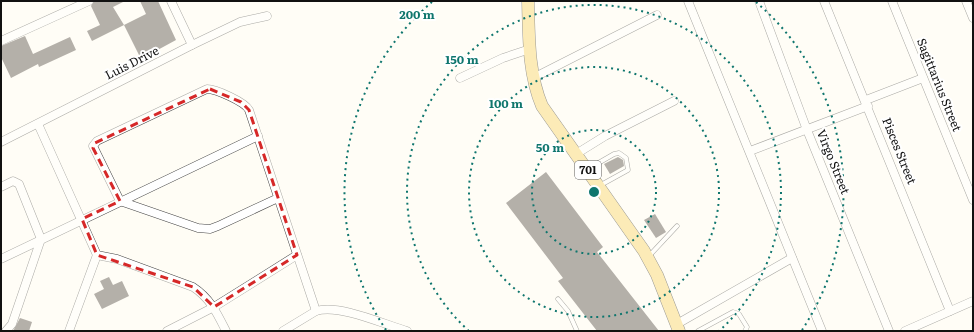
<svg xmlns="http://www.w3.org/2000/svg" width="974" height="332" font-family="Literata,serif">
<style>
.building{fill:#5a524d}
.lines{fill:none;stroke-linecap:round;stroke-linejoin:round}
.lane-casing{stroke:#444;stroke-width:5}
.street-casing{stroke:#444;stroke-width:9}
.primary-casing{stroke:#222;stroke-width:13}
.lane{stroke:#fff;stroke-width:4}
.street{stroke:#fff;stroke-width:8}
.primary{stroke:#f9d66b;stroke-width:12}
.marked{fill:none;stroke:#d62828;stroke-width:3;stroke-dasharray:8 5;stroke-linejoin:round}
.ring{fill:none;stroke:#0f766e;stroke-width:2;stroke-dasharray:2 4}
.labels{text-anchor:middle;stroke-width:4;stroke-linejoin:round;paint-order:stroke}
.shield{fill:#fff;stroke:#585858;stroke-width:1}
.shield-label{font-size:11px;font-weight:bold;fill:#111}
.street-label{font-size:12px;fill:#111;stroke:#fff}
.centre{fill:#0f766e;stroke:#fff;stroke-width:2}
.ring-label{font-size:12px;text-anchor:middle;font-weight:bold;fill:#0f766e;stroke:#fff;stroke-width:4;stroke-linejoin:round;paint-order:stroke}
</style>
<rect width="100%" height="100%" fill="#fffdf5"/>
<g class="building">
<path d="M 94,1 L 125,1 L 113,7 L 124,25 L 146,14 L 140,1 L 158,1 L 176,40 L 141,59 L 124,25 L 92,41 L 87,31 L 100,25 L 91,6 Z"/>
<path d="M 25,36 L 33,54 L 70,37 L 76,50 L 39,67 L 38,64 L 11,78 L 1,57 L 1,46 Z"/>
<path d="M 618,157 L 623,160 L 624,166 L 610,174 L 604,164 Z"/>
<path d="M 546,172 L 603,247 L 597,252 L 659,331 L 597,331 L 558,281 L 563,278 L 506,203 Z"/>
<path d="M 655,214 L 666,232 L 656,238 L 644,220 Z"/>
<path d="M 109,277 L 113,285 L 122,281 L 129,296 L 102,309 L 94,294 L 104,289 L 100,281 Z"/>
<path d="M 20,318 L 32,322 L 29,331 L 13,331 Z"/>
</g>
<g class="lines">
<defs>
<g id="lane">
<path d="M 588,169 L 614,154 L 619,153 L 626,158 L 628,170 L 599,186"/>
<path d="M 649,256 L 677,226"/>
<path d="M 558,299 L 568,311 L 577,331"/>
<path d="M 698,331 L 733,312 L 739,314 L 747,327 L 745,331"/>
</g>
<g id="street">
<path d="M 688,1 L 822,331"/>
<path d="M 759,1 L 807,130 L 889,331"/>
<path d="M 824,1 L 950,311"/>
<path d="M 892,1 L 973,200"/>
<path d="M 966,1 L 973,18"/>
<path d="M 1,41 L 89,1"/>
<path d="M 192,45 L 240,22 L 267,16"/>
<path d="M 460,78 L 503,58 L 530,49"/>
<path d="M 533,78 L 657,15"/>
<path d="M 866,100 L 923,78"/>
<path d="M 38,124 L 97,255 L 117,259 L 193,287 C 210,298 217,313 226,331"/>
<path d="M 1,142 L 192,45 L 171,1"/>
<path d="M 750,151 L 868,106"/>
<path d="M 576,154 L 605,136 L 674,101"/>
<path d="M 1,187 L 13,181 L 19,184 L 41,239 L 12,324 L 6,331"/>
<path d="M 278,198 L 218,226 L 210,229 L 198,228 L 120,201 L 93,146 L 97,141 L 207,89 C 216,89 245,102 249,110 L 316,311 C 340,304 383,324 407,331"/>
<path d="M 1,259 L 258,136"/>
<path d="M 677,324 L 792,258"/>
<path d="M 69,331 L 97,255"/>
<path d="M 167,331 L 214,307 L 297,255"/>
<path d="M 283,331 L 316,311"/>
<path d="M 905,331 L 973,301"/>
</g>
<path id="primary" d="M 528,1 C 529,36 528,73 542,106 L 644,251 L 657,275 L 679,331"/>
</defs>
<use href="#lane" class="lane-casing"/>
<use href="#street" class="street-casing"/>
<use href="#primary" class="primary-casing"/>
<use href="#lane" class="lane"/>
<use href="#street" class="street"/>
<use href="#primary" class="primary"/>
</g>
<path d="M0 0H974V332H0ZM 210,89 L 241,102 L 249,110 L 297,255 L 214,307 L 193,287 L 97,255 L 82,219 L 120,201 L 93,148 L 95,143 Z" fill="#fffdf5" fill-opacity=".55" fill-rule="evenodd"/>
<path class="marked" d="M 210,89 L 241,102 L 249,110 L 297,255 L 214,307 L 193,287 L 97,255 L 82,219 L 120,201 L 93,148 L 95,143 Z"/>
<g class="ring">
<circle cx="594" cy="192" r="62"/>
<circle cx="594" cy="192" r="125"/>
<path d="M469 331A187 187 0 1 1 719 331"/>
<path d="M386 330A250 250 0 0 1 432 2M756 2A250 250 0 0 1 802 330"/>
</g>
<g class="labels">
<rect class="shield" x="575" y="161" width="26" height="18" rx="3"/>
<g class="shield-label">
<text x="588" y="174">701</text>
</g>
<g class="street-label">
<text transform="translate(132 63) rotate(-27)" y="4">Luis Drive</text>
<text transform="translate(939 85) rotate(68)" y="4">Sagittarius Street</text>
<text transform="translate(899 151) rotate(68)" y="4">Pisces Street</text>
<text transform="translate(833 162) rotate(68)" y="4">Virgo Street</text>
</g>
</g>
<circle cx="594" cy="192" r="6" class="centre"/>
<g class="ring-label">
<text x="417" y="19">200 m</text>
<text x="462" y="64">150 m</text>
<text x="506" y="108">100 m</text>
<text x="550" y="152">50 m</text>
</g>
<rect width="974" height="332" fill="none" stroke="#111111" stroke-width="4"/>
</svg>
